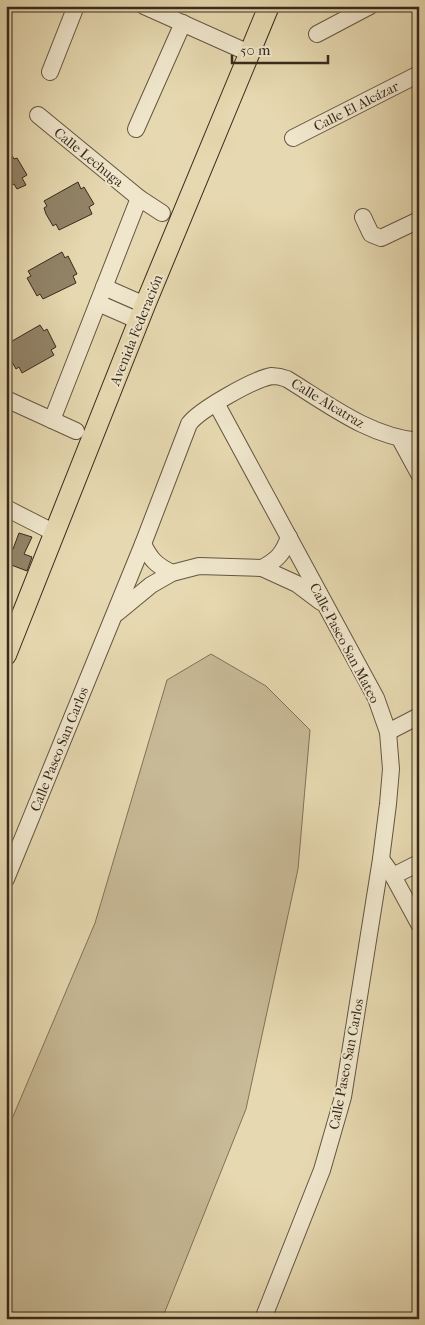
<svg xmlns="http://www.w3.org/2000/svg" width="425" height="1325" font-family="'IM FELL French Canon',serif">
<style>
.green{fill:#c8ba97;stroke:#807259}
.building{fill:#928468;stroke:#382a1b}
.lines{fill:none;stroke-linecap:round;stroke-linejoin:round}
.minor-casing{stroke:#645640;stroke-width:18}
.major-casing{stroke:#382a1b;stroke-width:22}
.minor{stroke:#efe6cc;stroke-width:16}
.major{stroke:#e6d8b0;stroke-width:20}
.labels{text-anchor:middle;stroke-width:4;stroke-linejoin:round;paint-order:stroke}
.street-label{font-size:14px;fill:#382a1b;stroke:#efe6cc}
</style>
<rect width="100%" height="100%" fill="#e6d8b0"/>
<filter id="stains"><feTurbulence type="fractalNoise" baseFrequency=".004" numOctaves="4"/><feColorMatrix values="0 0 0 0 .2 0 0 0 0 .09 0 0 0 0 .02 0 0 0 .5 -.17"/></filter>
<radialGradient id="worn" r=".72"><stop offset=".6" stop-color="#630" stop-opacity="0"/><stop offset="1" stop-color="#630" stop-opacity=".3"/></radialGradient>
<path class="green" d="M 211,654 L 266,686 L 310,730 L 298,869 L 246,1109 L 162,1319 L 6,1319 L 6,1133 L 95,923 L 167,680 Z"/>
<g class="building">
<path d="M 6,145 L 14,159 L 17,158 L 27,175 L 22,178 L 26,185 L 17,189 L 14,184 L 6,188 Z"/>
<path d="M 78,182 L 81,189 L 84,187 L 94,204 L 89,207 L 92,214 L 59,230 L 56,224 L 53,226 L 46,214 L 44,208 L 47,206 L 44,201 Z"/>
<path d="M 62,252 L 65,258 L 68,256 L 77,274 L 73,276 L 76,283 L 43,299 L 40,294 L 37,296 L 27,278 L 31,276 L 28,271 Z"/>
<path d="M 40,325 L 44,331 L 47,329 L 56,347 L 51,350 L 54,355 L 22,373 L 19,367 L 16,369 L 6,351 L 10,349 L 7,344 Z"/>
<path d="M 19,533 L 32,537 L 24,554 L 32,557 L 27,571 L 6,563 L 6,547 L 13,549 Z"/>
</g>
<g class="lines">
<defs>
<g id="minor">
<path d="M 144,6 L 249,53"/>
<path d="M 317,34 L 370,6"/>
<path d="M 50,72 L 76,6"/>
<path d="M 38,115 L 139,198 L 162,213"/>
<path d="M 136,129 L 183,23"/>
<path d="M 293,138 L 419,74"/>
<path d="M 363,217 L 371,234 L 381,238 L 419,220"/>
<path d="M 104,287 L 145,305"/>
<path d="M 98,303 L 139,321"/>
<path d="M 6,399 L 76,431"/>
<path d="M 216,403 L 376,698 L 388,732 L 391,769 L 388,804 L 381,859 L 343,1097 L 322,1170 L 263,1319"/>
<path d="M 52,420 L 139,198"/>
<path d="M 400,439 L 419,474"/>
<path d="M 6,508 L 55,533"/>
<path d="M 143,544 C 151,560 156,565 172,573"/>
<path d="M 262,568 C 277,560 283,554 289,537"/>
<path d="M 117,613 L 151,585 L 172,573 L 199,566 L 262,568 L 297,584 L 321,602"/>
<path d="M 388,732 L 419,716"/>
<path d="M 381,859 L 393,876 L 419,924"/>
<path d="M 393,876 L 419,863"/>
<path d="M 6,879 L 143,544 L 189,424 C 199,410 254,379 272,376 C 277,376 282,377 287,379 C 328,404 370,437 419,441"/>
</g>
<path id="major" d="M 6,655 L 145,305 L 269,6"/>
</defs>
<use href="#minor" class="minor-casing"/>
<use href="#major" class="major-casing"/>
<use href="#minor" class="minor"/>
<use href="#major" class="major"/>
</g>
<g class="labels">
<g class="street-label">
<text transform="translate(356 106) rotate(-27)" y="5">Calle El Alcázar</text>
<text transform="translate(89 157) rotate(39)" y="5">Calle Lechuga</text>
<text transform="translate(136 330) rotate(-68)" y="5">Avenida Federación</text>
<text transform="translate(328 403) rotate(31)" y="5">Calle Alcatraz</text>
<text transform="translate(345 643) rotate(62)" y="5">Calle Paseo San Mateo</text>
<text transform="translate(59 749) rotate(-68)" y="5">Calle Paseo San Carlos</text>
<text transform="translate(346 1064) rotate(-79)" y="5">Calle Paseo San Carlos</text>
</g>
</g>
<rect width="425" height="1325" fill="none" stroke="#e6d8b0" stroke-width="25"/>
<rect x="8" y="8" width="410" height="1310" fill="none" stroke="#382a1b" stroke-width="2.5"/>
<rect x="12" y="12" width="400" height="1300" fill="none" stroke="#382a1b"/>
<path d="M232 55v8h96v-8" fill="none" stroke="#382a1b" stroke-width="2.5"/>
<text x="240" y="55" font-size="15" fill="#382a1b" stroke="#efe6cc" stroke-width="4" paint-order="stroke">50 m</text>
<rect width="100%" height="100%" filter="url(#stains)"/>
<rect width="100%" height="100%" fill="url(#worn)"/>
</svg>
